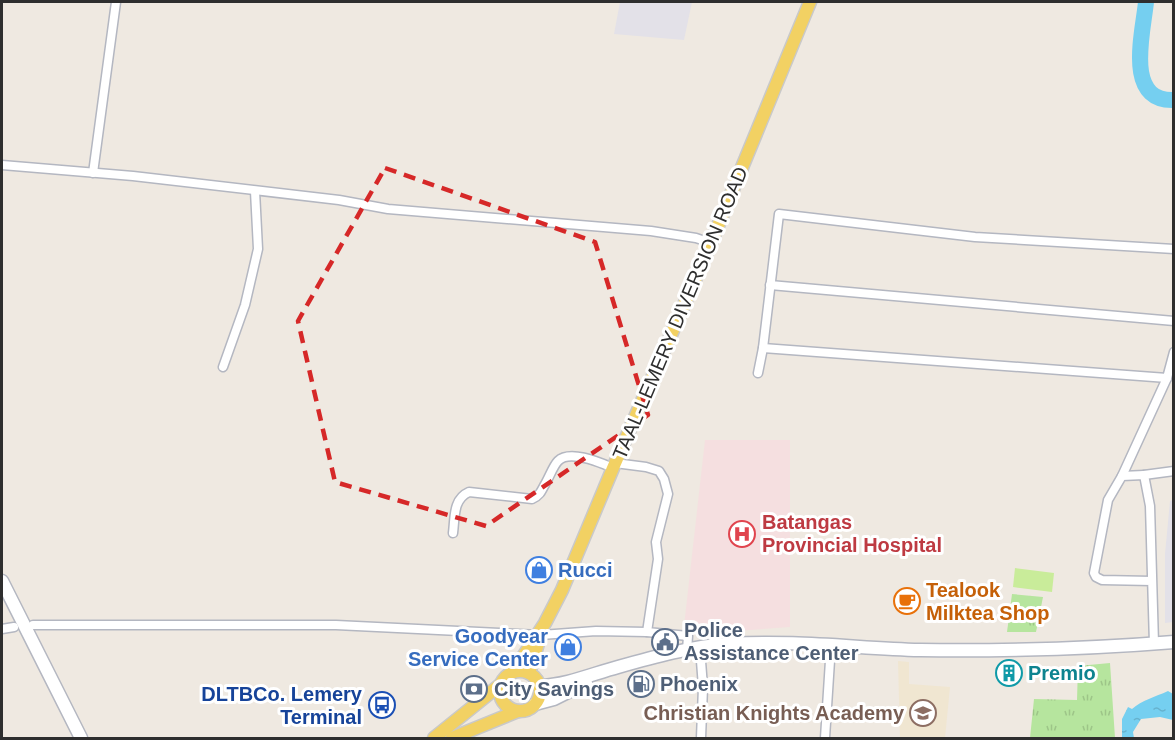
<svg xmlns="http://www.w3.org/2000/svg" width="1175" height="740" font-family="Arial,sans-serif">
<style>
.industrial{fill:#e3e1e8}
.education{fill:#f0e6d1}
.medical{fill:#f5dfe0}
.grass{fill:url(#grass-tufts)}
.pitch{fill:#c9ec9a}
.water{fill:url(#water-ripples)}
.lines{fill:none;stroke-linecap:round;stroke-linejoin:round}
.river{stroke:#75cff0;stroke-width:16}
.minor-casing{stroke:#b4b7c1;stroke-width:11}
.secondary-casing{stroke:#b4b7c1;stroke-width:15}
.primary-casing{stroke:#c9c9c9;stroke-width:15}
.minor{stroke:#fff;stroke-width:8}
.secondary{stroke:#fff;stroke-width:12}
.primary{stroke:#f2d163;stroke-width:12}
.marked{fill:none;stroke:#d62828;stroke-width:4.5;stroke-dasharray:12 8;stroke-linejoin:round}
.labels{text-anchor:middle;stroke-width:6;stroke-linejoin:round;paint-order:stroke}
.street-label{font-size:20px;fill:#2e2e2e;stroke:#fff}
.health-label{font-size:20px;font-weight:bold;fill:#be3a42;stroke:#fff;text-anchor:start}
.shop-label{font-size:20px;font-weight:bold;fill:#366cbe;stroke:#fff;text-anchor:start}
.food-label{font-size:20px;font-weight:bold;fill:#c56008;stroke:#fff;text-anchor:start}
.service-label{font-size:20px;font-weight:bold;fill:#4e5e75;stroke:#fff;text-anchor:start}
.culture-label{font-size:20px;font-weight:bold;fill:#0d838f;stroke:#fff;text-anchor:start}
.transit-label{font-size:20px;font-weight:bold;fill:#164399;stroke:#fff;text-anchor:end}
.education-label{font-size:20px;font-weight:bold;fill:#785e54;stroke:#fff;text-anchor:end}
</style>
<defs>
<pattern id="grass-tufts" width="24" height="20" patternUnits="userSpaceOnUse" patternTransform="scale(1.5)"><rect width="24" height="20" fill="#b6e59e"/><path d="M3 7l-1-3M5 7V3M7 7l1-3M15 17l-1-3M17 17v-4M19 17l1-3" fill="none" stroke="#9dc588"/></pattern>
<pattern id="water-ripples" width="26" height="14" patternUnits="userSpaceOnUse" patternTransform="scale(1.5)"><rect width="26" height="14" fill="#75cff0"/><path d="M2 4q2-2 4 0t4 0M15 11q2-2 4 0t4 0" fill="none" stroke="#66b2ce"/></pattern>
</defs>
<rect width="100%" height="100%" fill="#efe9e1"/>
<g class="industrial">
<path d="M 620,2 L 692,2 L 684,40 L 614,34 Z"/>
<path d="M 1173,500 L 1173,622 L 1165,623 L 1165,554 L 1170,501 Z"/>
</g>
<path class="education" d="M 898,661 L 909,662 L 909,684 L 950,687 L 945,738 L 900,738 Z"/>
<path class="medical" d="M 705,440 L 790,440 L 790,627 L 683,635 Z"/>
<g class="grass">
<path d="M 1012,594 L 1043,597 L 1036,632 L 1007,632 Z"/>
<path d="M 1110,663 L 1115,738 L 1030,738 L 1034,699 L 1077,700 L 1078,666 Z"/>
</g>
<path class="pitch" d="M 1015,568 L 1054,573 L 1052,592 L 1013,587 Z"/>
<path class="water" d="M 1168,691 L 1173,694 L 1173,720 L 1160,717 L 1141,719 L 1133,732 L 1134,738 L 1122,738 L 1122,719 L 1128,707 L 1132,709 C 1142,700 1155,697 1168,691 Z"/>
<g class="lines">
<path class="river" d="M 1146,2 C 1143,33 1124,102 1174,100"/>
<defs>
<g id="minor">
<path d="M 2,165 L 133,176 L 339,200 L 388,209 L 651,231 L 696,238 L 711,243"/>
<path d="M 93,173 L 116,2"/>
<path d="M 770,285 L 1174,321"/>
<path d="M 763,348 L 1167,378"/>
<path d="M 223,367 L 245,305 L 258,249 L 255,191"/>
<path d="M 758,373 L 763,348 L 779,214 L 975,237 L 1174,249"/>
<path d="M 615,463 L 646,467 L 659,471 L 664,479 L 668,494 L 656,542 L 658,559 L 647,632 L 688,636 L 687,651"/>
<path d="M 1144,475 L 1174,471"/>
<path d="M 1122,476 L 1167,378 L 1174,352"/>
<path d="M 453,533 C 455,517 453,499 469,492 L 532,499 C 539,496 541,492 544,486 C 549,478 553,466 558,461 C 570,449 601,463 613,468"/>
<path d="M 1152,581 L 1102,580 L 1096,577 L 1094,573 L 1108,500 L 1122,476 L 1144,475 L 1150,506 L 1154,644"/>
<path d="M 33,625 L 336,625 L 541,635 L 596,631 L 647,632"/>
<path d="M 2,629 L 14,627"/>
<path d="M 700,648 L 703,687 L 701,738"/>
<path d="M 825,738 L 831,645"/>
</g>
<g id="secondary">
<path d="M 2,581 L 81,738"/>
<path d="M 539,686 C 567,685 592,674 618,667 C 653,657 693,646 729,644 C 793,640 856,648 920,650 C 1004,651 1089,649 1174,642"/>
<path d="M 535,704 L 554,699 L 586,683"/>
</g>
<g id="primary">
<circle cx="520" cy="691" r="20"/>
<path d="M 513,672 L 545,623 L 562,590 L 613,468 L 711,243 L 810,2"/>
<path d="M 529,673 L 540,637"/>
<path d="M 434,738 L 501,684"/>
<path d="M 452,738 L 518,711"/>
</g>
</defs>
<use href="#minor" class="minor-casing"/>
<use href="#secondary" class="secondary-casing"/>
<use href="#primary" class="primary-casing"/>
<use href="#minor" class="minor"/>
<use href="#secondary" class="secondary"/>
<use href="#primary" class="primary"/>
</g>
<path class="marked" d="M 385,168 L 595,242 L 648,415 L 486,526 L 335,482 L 298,321 Z"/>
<defs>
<symbol id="hospital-ring" viewBox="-11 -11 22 22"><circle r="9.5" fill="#fff" stroke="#e0444e" stroke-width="1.5"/><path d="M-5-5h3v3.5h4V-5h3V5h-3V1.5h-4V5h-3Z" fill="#e0444e"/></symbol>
<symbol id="shop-ring" viewBox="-11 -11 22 22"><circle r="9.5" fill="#fff" stroke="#3f7fe0" stroke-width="1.5"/><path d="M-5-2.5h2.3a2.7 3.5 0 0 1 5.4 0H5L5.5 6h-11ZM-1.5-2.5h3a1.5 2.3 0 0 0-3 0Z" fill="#3f7fe0"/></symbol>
<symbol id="cafe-ring" viewBox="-11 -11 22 22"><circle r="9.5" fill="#fff" stroke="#e8710a" stroke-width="1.5"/><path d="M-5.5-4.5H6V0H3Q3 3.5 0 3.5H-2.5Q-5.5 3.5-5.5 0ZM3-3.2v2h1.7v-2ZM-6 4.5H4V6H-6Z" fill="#e8710a"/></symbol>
<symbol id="civic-ring" viewBox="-11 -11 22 22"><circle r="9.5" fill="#fff" stroke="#5c6f8a" stroke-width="1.5"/><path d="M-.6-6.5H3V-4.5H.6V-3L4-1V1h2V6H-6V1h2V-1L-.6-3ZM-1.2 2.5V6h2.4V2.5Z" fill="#5c6f8a"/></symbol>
<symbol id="building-ring" viewBox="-11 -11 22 22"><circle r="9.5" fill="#fff" stroke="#0f9aa8" stroke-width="1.5"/><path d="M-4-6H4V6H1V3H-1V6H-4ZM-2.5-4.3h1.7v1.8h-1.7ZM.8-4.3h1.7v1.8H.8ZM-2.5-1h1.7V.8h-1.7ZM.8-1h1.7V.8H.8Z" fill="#0f9aa8"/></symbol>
<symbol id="fuel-ring" viewBox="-11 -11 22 22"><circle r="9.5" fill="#fff" stroke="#5c6f8a" stroke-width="1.5"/><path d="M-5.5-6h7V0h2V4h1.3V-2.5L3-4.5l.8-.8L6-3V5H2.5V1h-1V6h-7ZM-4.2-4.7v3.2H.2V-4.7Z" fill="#5c6f8a"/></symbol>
<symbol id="bank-ring" viewBox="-11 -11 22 22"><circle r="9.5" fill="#fff" stroke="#5c6f8a" stroke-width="1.5"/><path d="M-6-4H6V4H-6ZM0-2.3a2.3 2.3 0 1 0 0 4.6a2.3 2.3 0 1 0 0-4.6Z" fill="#5c6f8a"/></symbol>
<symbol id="bus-ring" viewBox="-11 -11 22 22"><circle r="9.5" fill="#fff" stroke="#1a4fb4" stroke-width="1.5"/><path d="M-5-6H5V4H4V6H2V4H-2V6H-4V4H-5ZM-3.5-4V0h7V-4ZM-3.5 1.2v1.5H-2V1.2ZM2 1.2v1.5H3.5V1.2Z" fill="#1a4fb4"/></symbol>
<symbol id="school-ring" viewBox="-11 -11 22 22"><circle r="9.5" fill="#fff" stroke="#8d6e63" stroke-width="1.5"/><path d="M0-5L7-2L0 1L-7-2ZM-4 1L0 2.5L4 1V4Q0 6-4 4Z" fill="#8d6e63"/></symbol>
</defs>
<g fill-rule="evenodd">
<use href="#hospital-ring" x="727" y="519" width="30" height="30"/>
<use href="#shop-ring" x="524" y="555" width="30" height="30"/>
<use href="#cafe-ring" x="892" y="586" width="30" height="30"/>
<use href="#civic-ring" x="650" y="627" width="30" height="30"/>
<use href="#shop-ring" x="553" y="632" width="30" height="30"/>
<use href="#building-ring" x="994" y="658" width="30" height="30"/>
<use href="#fuel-ring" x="626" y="669" width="30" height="30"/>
<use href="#bank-ring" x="459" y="674" width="30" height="30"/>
<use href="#bus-ring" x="367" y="690" width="30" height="30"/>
<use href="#school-ring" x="908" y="698" width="30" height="30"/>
</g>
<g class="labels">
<g class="street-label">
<text transform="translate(680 313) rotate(-67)" y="7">TAAL-LEMERY DIVERSION ROAD</text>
</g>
<g class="health-label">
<text x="762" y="529">Batangas<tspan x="762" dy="23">Provincial Hospital</tspan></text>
</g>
<g class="shop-label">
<text x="558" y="577">Rucci</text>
<text x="548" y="643" text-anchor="end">Goodyear<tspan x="548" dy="23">Service Center</tspan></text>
</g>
<g class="food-label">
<text x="926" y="597">Tealook<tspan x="926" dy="23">Milktea Shop</tspan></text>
</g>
<g class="service-label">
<text x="684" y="637">Police<tspan x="684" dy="23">Assistance Center</tspan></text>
<text x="660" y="691">Phoenix</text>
<text x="494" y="696">City Savings</text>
</g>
<g class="culture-label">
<text x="1028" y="680">Premio</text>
</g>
<g class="transit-label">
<text x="362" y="701">DLTBCo. Lemery<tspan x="362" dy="23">Terminal</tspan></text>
</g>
<g class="education-label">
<text x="904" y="720">Christian Knights Academy</text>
</g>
</g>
<rect width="1175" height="740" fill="none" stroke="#2e2e2e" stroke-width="6"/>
</svg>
